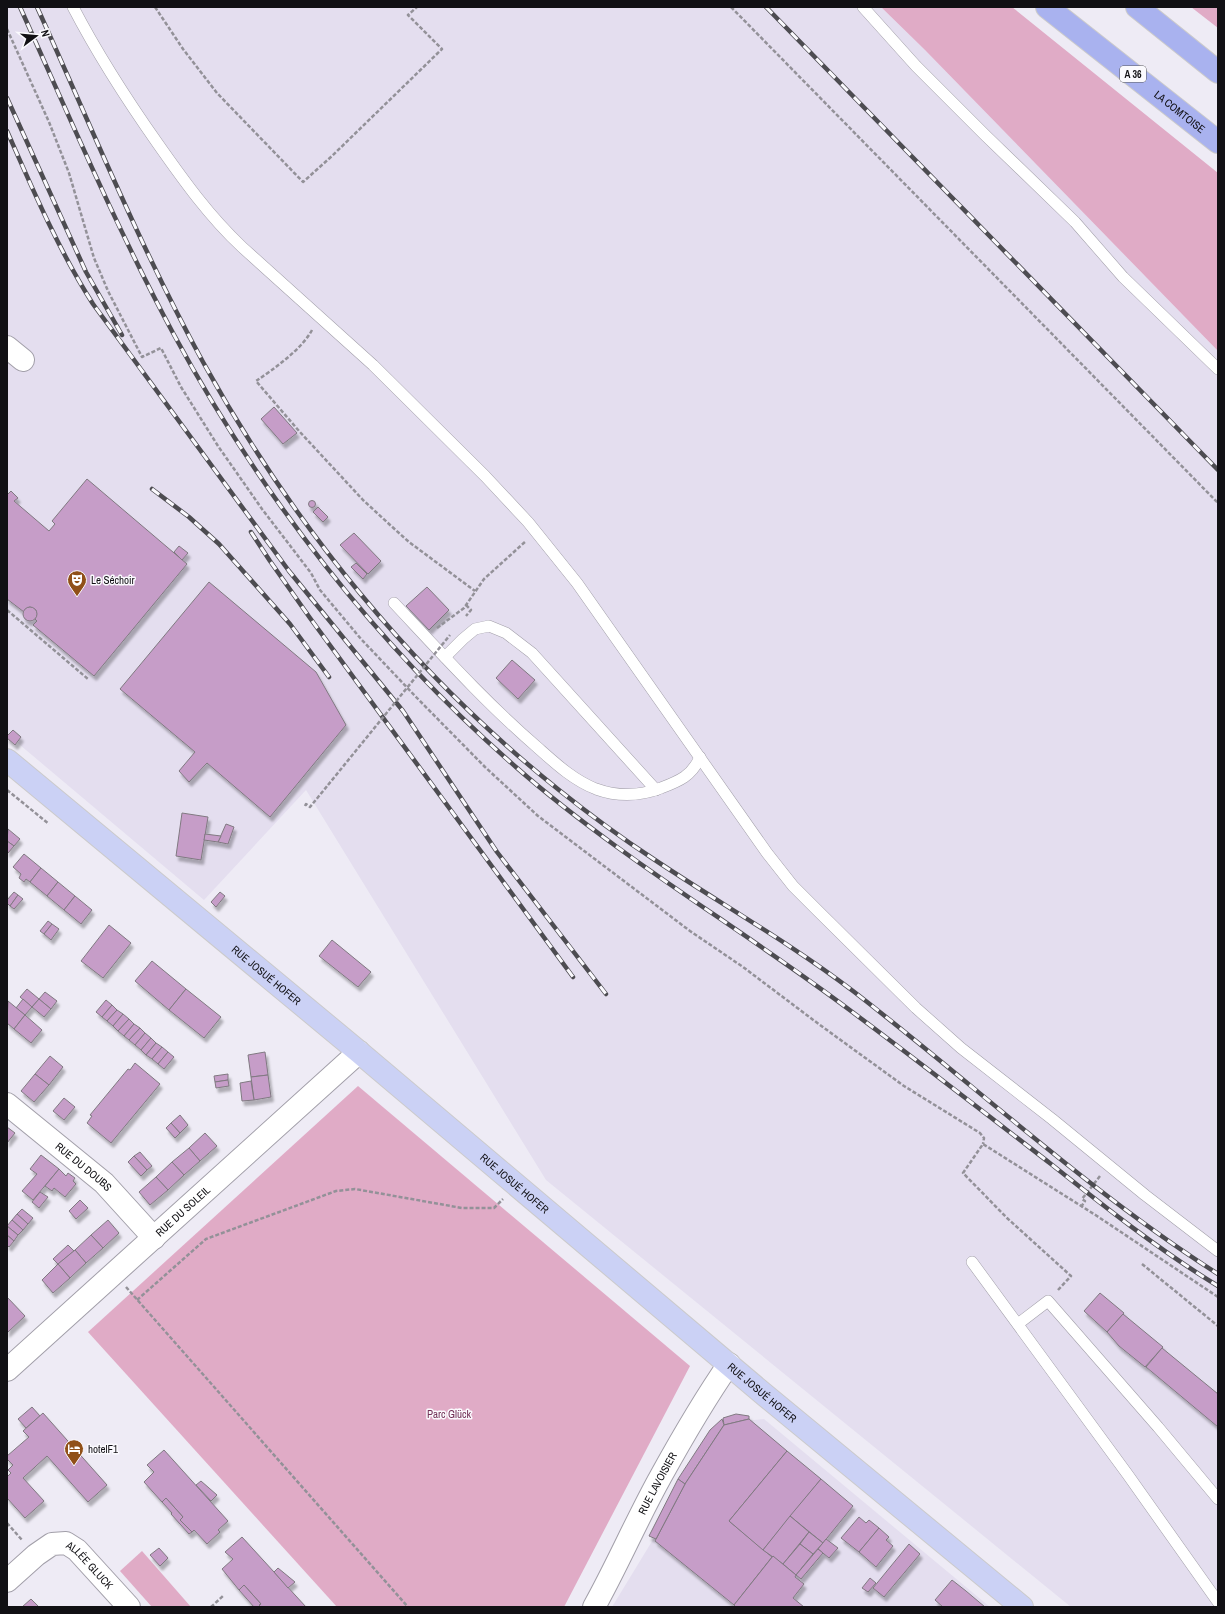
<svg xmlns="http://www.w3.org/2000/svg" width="1225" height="1614" font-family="'Archivo Narrow',sans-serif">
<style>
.built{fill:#e4deef}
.green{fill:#e0abc6}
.building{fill:#c69dc8;stroke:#807981;filter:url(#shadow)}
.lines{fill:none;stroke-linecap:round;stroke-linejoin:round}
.service-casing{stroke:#a29fa9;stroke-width:12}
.minor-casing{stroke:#a29fa9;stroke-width:24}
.primary-casing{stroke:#cbcacb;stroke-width:24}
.motorway-casing{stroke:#cbcacb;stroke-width:24}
.path{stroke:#939198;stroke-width:2.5;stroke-dasharray:4 2;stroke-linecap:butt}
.service{stroke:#fff;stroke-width:11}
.minor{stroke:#fff;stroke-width:22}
.primary{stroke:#cbd1f5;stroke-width:22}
.motorway{stroke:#a9b2ef;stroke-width:22}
.rail-casing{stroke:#4d4c51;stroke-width:4.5}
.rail{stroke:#fbfafe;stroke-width:3;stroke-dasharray:9;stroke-linecap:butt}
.path-bridge{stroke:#939198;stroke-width:2.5;stroke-dasharray:4 2;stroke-linecap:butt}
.labels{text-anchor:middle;stroke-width:3;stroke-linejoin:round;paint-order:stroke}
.shield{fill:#fbfafe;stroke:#57565a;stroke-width:1}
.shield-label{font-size:10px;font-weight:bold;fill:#111014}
.street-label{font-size:11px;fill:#111014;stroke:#fbfafe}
.poi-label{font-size:11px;fill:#111014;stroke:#fbfafe;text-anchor:start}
.park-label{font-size:11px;fill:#723056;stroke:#fbfafe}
</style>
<defs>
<filter id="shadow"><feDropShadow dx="2.5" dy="4.5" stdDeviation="1" flood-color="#0004"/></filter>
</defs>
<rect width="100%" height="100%" fill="#eeebf5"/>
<g class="built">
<path d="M 7,7 L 881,7 L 925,50 L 1218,351 L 1218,1607 L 1071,1607 L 546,1180 L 306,790 L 204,900 L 7,734 Z"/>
<path d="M 764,1419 L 990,1607 L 612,1607 L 724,1423 Z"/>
</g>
<g class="green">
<path d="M 881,7 L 1012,7 L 1218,173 L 1218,351 L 925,50 Z"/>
<path d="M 1191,7 L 1218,7 L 1218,28 Z"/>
<path d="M 358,1086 L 690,1366 L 564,1607 L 337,1607 L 88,1332 Z"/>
<path d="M 142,1551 L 191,1607 L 152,1607 L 120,1571 Z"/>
</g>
<g class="building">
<path d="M 274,407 L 297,433 L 283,444 L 261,419 Z"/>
<path d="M 87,479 L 187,564 L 94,676 L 33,625 L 37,621 L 35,619 L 36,616 L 36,610 L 30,607 L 27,608 L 24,612 L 7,599 L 7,495 L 11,491 L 18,498 L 14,501 L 49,531 L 55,524 L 52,521 Z"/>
<circle cx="312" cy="504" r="3.5"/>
<path d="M 318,507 L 328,517 L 323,522 L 313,512 Z"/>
<path d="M 354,533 L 381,561 L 368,574 L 340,545 Z"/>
<path d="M 179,546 L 188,553 L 182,560 L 174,552 Z"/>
<path d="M 356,563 L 367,574 L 363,579 L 351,567 Z"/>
<path d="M 209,582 L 316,672 L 346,725 L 270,817 L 207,763 L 189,782 L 179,771 L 195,752 L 120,689 Z"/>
<path d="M 427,587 L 449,610 L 429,630 L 406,606 Z"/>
<circle cx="30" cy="614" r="7"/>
<path d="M 512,660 L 535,680 L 518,699 L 496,678 Z"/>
<path d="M 13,730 L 21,737 L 15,745 L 7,738 L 7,736 Z"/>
<path d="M 182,813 L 208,817 L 201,860 L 176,856 Z"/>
<path d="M 226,824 L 234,827 L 228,844 L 218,842 Z"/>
<path d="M 8,829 L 20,839 L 14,846 L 7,841 Z"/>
<path d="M 205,834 L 221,836 L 218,842 L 204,840 Z"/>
<path d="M 7,841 L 14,846 L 8,853 L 7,852 Z"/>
<path d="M 24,854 L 41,868 L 30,882 L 26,879 L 24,882 L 19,878 L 21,874 L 13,867 Z"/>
<path d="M 41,868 L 58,882 L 47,896 L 30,882 Z"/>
<path d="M 58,882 L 75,896 L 64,910 L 47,896 Z"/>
<path d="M 14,892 L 18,895 L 10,906 L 7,903 L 7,900 Z"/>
<path d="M 220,892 L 225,896 L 216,907 L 211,902 Z"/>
<path d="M 18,895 L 23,899 L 14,909 L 10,906 Z"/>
<path d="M 75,896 L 92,910 L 81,924 L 64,910 Z"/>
<path d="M 48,921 L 52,924 L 44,934 L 40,931 Z"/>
<path d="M 52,924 L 59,929 L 51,940 L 44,934 Z"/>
<path d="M 109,925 L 131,943 L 103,978 L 81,961 Z"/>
<path d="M 332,940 L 371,972 L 358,987 L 319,956 Z"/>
<path d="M 152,961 L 186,989 L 169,1010 L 135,981 Z"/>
<path d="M 27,989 L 39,999 L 32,1007 L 20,997 Z"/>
<path d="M 186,989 L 221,1017 L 204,1038 L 169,1010 Z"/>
<path d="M 45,992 L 57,1001 L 51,1009 L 39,999 Z"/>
<path d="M 23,999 L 32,1007 L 25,1015 L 16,1008 Z"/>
<path d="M 39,999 L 51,1009 L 44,1017 L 32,1007 Z"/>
<path d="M 106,1000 L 112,1005 L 102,1017 L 96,1012 Z"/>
<path d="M 8,1001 L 25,1015 L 14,1029 L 7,1023 Z"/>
<path d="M 112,1005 L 117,1010 L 107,1021 L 102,1017 Z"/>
<path d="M 117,1010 L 123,1014 L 113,1026 L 107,1021 Z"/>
<path d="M 123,1014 L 129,1019 L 118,1031 L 113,1026 Z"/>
<path d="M 25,1015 L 42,1030 L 31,1043 L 14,1029 Z"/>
<path d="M 129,1019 L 134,1024 L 124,1036 L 118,1031 Z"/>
<path d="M 134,1024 L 140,1028 L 129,1040 L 124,1036 Z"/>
<path d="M 140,1028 L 145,1033 L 135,1045 L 129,1040 Z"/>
<path d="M 145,1033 L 151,1038 L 141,1050 L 135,1045 Z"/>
<path d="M 151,1038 L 156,1043 L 146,1055 L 141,1050 Z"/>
<path d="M 156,1043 L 162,1047 L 152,1059 L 146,1055 Z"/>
<path d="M 162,1047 L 168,1052 L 158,1064 L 152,1059 Z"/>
<path d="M 168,1052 L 174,1057 L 164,1069 L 158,1064 Z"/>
<path d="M 265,1052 L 268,1075 L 251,1077 L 248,1055 Z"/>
<path d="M 50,1056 L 63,1067 L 49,1085 L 35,1074 Z"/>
<path d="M 135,1063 L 160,1084 L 111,1143 L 87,1123 L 92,1116 L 90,1115 L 128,1069 L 130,1070 Z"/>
<path d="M 35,1074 L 49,1085 L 34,1102 L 21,1091 Z"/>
<path d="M 228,1074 L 228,1080 L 215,1082 L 214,1076 Z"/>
<path d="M 268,1075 L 271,1097 L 254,1100 L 251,1077 Z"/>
<path d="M 228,1080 L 229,1086 L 216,1088 L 215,1082 Z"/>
<path d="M 251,1081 L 254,1100 L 242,1101 L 240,1083 Z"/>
<path d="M 64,1098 L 75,1107 L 64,1120 L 53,1111 Z"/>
<path d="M 180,1115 L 188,1125 L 180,1133 L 171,1123 Z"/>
<path d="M 171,1123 L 180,1133 L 175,1138 L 166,1128 Z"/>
<path d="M 7,1127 L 15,1133 L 7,1143 Z"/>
<path d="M 205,1133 L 217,1146 L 200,1161 L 189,1148 Z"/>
<path d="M 189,1148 L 200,1161 L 184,1175 L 172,1162 Z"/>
<path d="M 140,1152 L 152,1166 L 147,1170 L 134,1156 Z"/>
<path d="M 41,1155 L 59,1169 L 33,1200 L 22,1191 L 37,1174 L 30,1169 Z"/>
<path d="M 134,1156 L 147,1170 L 141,1176 L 128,1162 Z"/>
<path d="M 172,1162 L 184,1175 L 168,1190 L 156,1177 Z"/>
<path d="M 59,1169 L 66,1176 L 68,1173 L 75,1178 L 73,1181 L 76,1184 L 65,1197 L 54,1188 L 52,1191 L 45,1186 Z"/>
<path d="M 156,1177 L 168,1190 L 150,1205 L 139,1192 Z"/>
<path d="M 40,1192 L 48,1197 L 39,1208 L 32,1202 Z"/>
<path d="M 80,1200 L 88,1208 L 76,1219 L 69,1211 Z"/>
<path d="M 22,1209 L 33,1218 L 28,1224 L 17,1214 Z"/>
<path d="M 17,1214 L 28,1224 L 23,1230 L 12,1220 Z"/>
<path d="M 12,1220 L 23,1230 L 18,1235 L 7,1226 Z"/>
<path d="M 108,1220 L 119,1233 L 103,1248 L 91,1235 Z"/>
<path d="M 7,1226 L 18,1235 L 14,1241 L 7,1235 Z"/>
<path d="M 7,1235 L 14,1241 L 9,1247 L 7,1245 Z"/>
<path d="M 91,1235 L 103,1248 L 86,1263 L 75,1250 Z"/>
<path d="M 68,1245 L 74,1251 L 58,1264 L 53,1259 Z"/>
<path d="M 75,1250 L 86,1263 L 70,1278 L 58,1264 Z"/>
<path d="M 58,1264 L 70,1278 L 53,1293 L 42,1280 Z"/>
<path d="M 1100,1293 L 1124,1313 L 1107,1332 L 1084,1311 Z"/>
<path d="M 7,1297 L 25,1316 L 7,1333 Z"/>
<path d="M 1123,1314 L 1163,1347 L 1145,1367 L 1119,1346 L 1107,1332 Z"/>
<path d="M 1162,1348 L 1218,1394 L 1218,1427 L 1146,1367 Z"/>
<path d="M 32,1407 L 40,1416 L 26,1428 L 18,1419 Z"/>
<path d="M 43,1413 L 107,1485 L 88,1502 L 47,1456 L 23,1478 L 44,1501 L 25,1518 L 7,1498 L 7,1477 L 11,1473 L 8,1470 L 13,1465 L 7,1459 L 7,1456 L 29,1437 L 23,1431 Z"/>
<path d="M 736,1414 L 749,1416 L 749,1419 L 724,1425 L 723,1418 Z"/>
<path d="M 722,1419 L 724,1425 L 685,1484 L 678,1479 L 710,1430 Z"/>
<path d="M 749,1419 L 787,1451 L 729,1521 L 772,1557 L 734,1605 L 655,1541 L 685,1484 L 724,1425 Z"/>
<path d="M 164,1450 L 228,1521 L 218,1530 L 220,1532 L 207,1544 L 194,1530 L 192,1532 L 180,1520 L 183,1517 L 166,1498 L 162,1502 L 144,1482 L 154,1472 L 147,1465 Z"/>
<path d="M 787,1451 L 821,1479 L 763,1550 L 729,1521 Z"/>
<path d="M 678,1479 L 685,1484 L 656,1539 L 649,1536 Z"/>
<path d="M 821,1479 L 853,1506 L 823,1543 L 790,1516 Z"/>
<path d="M 201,1481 L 217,1495 L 211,1501 L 196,1485 Z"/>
<path d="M 166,1498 L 183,1517 L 180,1520 L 192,1532 L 189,1534 L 171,1514 L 172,1513 L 162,1502 Z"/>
<path d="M 790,1516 L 809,1532 L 783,1564 L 763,1550 Z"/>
<path d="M 859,1517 L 866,1523 L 869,1520 L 879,1528 L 859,1552 L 841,1538 Z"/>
<path d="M 879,1528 L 889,1537 L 886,1540 L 893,1546 L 876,1567 L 859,1552 Z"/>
<path d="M 809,1532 L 823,1543 L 813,1554 L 800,1544 Z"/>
<path d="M 242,1537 L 306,1607 L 261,1607 L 259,1605 L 261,1604 L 244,1585 L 239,1590 L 222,1569 L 233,1559 L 225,1552 Z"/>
<path d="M 826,1539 L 838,1548 L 829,1558 L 818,1549 Z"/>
<path d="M 800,1544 L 813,1554 L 796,1575 L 783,1564 Z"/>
<path d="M 909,1544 L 920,1554 L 884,1597 L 873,1588 Z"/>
<path d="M 159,1548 L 168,1558 L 160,1566 L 150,1555 Z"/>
<path d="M 818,1549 L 823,1553 L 801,1579 L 796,1575 Z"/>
<path d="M 773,1556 L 796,1575 L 795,1577 L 804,1584 L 793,1598 L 804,1607 L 736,1607 L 734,1605 Z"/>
<path d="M 278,1568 L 295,1582 L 288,1588 L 274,1572 Z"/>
<path d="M 870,1578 L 876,1583 L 868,1592 L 862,1588 Z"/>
<path d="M 952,1580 L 966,1591 L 985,1607 L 943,1607 L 935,1600 Z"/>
<path d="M 244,1585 L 261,1604 L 259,1605 L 261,1607 L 254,1607 L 239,1590 Z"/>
<path d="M 31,1599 L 39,1607 L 22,1607 Z"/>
</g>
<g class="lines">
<defs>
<g id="service">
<path d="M 73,7 C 98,55 127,100 158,144 C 184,181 209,216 242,247 L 373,365 L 485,476 L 528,522 L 577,583 L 767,853 L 793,886 L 817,910 L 916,1008 L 961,1048 L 1052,1119 L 1145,1195 L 1218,1251"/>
<path d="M 863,7 L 916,66 L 985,135 L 1075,222 L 1123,277 L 1218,369"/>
<path d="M 394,603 C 440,652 486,703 537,747 C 555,763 573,780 596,789 C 618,797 640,796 661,788 C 679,781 692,776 700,757"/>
<path d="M 445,657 L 463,639 L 475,629 L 489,626 L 506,633 L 532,653 L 656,790"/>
<path d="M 972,1262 L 1128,1475 L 1218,1602"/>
<path d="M 1018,1324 L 1048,1301 L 1158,1427 L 1218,1499"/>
</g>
<g id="minor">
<path d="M 7,347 L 23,360"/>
<path id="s1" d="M 7,1104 L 104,1183 L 154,1238"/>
<path id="s2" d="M 7,1370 L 359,1052"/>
<path id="s3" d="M 7,1581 L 36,1555 L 52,1544 L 66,1543 L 77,1550 L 129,1607"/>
<path id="s4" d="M 594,1607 C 618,1564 637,1519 661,1476 C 682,1438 704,1400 729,1364"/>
</g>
<g id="primary">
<path id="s5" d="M 7,760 L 359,1052 L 766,1396 L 1022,1607"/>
</g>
<g id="motorway">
<path id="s6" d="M 1047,7 L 1218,142"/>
<path d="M 1137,7 L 1218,72"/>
</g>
</defs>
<use href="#service" class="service-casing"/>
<use href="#minor" class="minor-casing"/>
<use href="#primary" class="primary-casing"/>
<use href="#motorway" class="motorway-casing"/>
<g class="path">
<path d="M 155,7 L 183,49 L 217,93 L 303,182 L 332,156 L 442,49 L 408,15 L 417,7"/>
<path d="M 731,7 L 1218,503"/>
<path d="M 7,29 L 49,122 L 69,173 L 94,258 L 108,291 L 142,357 L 161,348 L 181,387 L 218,446 L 262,509 L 311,573 L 320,590 L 361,639 L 417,698 L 485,767 L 538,816 L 690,931 L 743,967 L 820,1025 L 904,1086 L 980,1133 L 984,1138 L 983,1144"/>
<path d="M 312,330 C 302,349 274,369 256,381 L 299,431 L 363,500 L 389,524 L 409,542 L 475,591"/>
<path d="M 466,605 L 471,610 L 466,616"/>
<path d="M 7,610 L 88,679"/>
<path d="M 437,628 L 464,608 L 484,579 L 526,541"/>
<path d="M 7,790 L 49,824"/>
<path d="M 305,806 L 306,804 L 310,807 L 328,785"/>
<path d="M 1081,1207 L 1085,1201 L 1082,1199 L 1100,1176"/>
<path d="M 1142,1264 L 1218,1326"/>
<path d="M 126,1287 L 408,1607"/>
<path d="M 1058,1290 L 1071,1276 L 1007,1218 L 963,1173 L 983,1144 L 1097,1216 L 1218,1297"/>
<path d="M 137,1300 L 206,1239 L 336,1191 L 355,1189 L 462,1208 L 494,1208 L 503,1199"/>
<path d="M 7,1523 L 22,1540"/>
<path d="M 211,1607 L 223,1596"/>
</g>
<use href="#service" class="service"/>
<use href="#minor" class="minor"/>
<use href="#primary" class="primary"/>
<use href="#motorway" class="motorway"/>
<defs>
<g id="rail">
<path d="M 20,7 C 69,116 116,227 173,333 C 261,496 377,646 517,768 C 621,859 741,928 851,1011 C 918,1061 985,1113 1051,1164 C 1105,1207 1159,1250 1218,1286"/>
<path d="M 37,7 C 91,126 140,247 203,362 C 293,525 413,673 559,790 C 589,814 620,837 652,858 C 719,903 789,942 853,991 C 975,1085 1088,1191 1218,1274"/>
<path d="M 766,7 L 1218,470"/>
<path d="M 7,98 L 86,272 L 122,335"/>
<path d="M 7,131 C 33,190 58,249 93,304 L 289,571 L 403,711 L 497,852 L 606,994"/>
<path d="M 152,489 L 189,517 L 219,544 L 290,624 L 329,677"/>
<path d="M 251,532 L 270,561 L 310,618 L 573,977"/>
</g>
</defs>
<use href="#rail" class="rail-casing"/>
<use href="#rail" class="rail"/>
<path class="path-bridge" d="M 328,785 L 450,635"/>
</g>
<defs>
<symbol id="theatre-pin" viewBox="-11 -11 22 30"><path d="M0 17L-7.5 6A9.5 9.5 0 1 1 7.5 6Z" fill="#905018" stroke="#fbfafe"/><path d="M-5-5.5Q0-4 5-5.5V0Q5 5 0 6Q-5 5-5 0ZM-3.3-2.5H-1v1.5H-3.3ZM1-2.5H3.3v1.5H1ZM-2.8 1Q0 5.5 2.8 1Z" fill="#fff"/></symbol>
<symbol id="hotel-pin" viewBox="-11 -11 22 30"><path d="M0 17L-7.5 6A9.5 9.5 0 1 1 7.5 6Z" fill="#905018" stroke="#fbfafe"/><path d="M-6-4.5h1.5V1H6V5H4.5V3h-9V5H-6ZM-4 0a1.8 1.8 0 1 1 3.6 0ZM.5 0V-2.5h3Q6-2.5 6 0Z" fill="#fff"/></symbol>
</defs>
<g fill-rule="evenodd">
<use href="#theatre-pin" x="66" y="569" width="22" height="30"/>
<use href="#hotel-pin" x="63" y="1438" width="22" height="30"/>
</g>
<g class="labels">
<rect class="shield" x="1120" y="66" width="26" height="16" rx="3"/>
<g class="shield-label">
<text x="1133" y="78">A 36</text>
</g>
<g class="street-label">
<text dy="4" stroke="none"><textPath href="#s6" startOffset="169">LA COMTOISE</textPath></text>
<text dy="4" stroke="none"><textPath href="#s5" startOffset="337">RUE JOSUÉ HOFER</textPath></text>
<text dy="4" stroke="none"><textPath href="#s1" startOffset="99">RUE DU DOUBS</textPath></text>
<text dy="4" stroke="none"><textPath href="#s5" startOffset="661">RUE JOSUÉ HOFER</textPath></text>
<text dy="4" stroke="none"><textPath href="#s2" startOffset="237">RUE DU SOLEIL</textPath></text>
<text dy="4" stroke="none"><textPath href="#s5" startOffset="985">RUE JOSUÉ HOFER</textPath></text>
<text dy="4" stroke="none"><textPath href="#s4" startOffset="139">RUE LAVOISIER</textPath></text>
<text dy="4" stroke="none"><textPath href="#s3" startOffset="105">ALLÉE GLUCK</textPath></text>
</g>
<g class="poi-label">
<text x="91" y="584">Le Séchoir</text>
<text x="88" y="1453">hotelF1</text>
</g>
<g class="park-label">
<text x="449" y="1418">Parc Glück</text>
</g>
</g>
<rect width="1225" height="1614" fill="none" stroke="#111014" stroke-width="16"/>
<g transform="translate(36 36) rotate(74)" stroke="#fbfafe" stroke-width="3" paint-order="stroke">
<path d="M0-3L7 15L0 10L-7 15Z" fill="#111014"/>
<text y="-6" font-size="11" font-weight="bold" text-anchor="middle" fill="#111014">N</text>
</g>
</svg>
